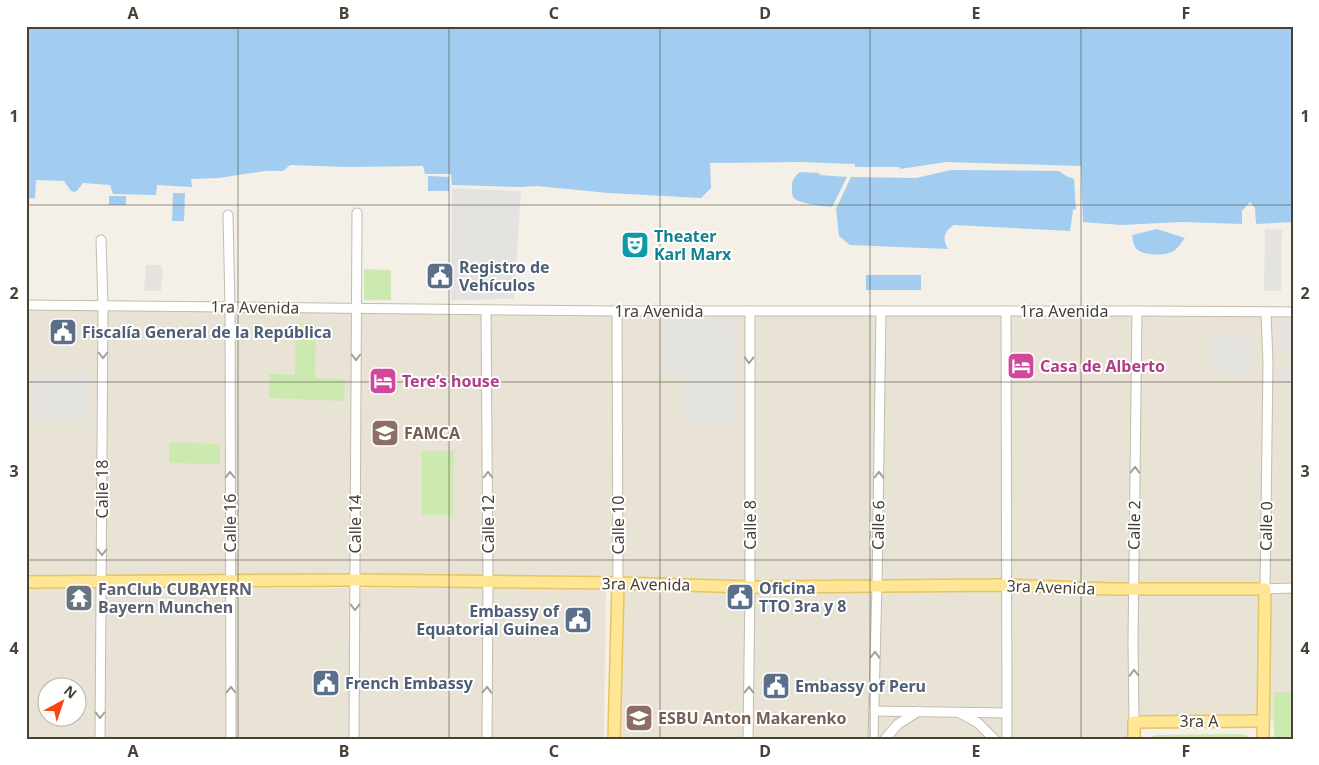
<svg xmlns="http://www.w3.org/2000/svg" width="1319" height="765" font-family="'Noto Sans',sans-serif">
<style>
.residential{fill:#e8e3d5;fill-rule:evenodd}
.green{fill:#cce9af}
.parking{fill:#e5e3df}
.water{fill:#a2cdf1}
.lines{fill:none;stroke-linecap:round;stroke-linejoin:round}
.minor-casing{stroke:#c2bcac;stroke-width:11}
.major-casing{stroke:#e5c563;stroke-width:14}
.minor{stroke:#fff;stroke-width:9}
.major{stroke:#ffe695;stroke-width:11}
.oneway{stroke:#a3a09a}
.grid{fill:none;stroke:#474136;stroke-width:1;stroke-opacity:0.55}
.labels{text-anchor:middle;stroke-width:4;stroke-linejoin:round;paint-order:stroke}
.culture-label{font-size:16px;font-weight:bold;fill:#0d838f;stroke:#fff;text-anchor:start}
.service-label{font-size:16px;font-weight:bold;fill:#4e5e75;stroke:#fff;text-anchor:start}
.street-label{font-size:16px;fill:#474136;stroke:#fff}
.hotel-label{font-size:16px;font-weight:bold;fill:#b23c85;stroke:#fff;text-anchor:start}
.education-label{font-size:16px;font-weight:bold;fill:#785e54;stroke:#fff;text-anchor:start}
.worship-label{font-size:16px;font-weight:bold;fill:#5b616d;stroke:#fff;text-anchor:start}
.neatline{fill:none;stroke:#474136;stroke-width:2}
.grid-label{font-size:16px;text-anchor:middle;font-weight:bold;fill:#474136}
</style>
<rect width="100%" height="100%" fill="#f4f0e7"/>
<g class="residential">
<path d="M 26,305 L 1293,312 L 1293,693 L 1274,693 L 1274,721 L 1135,722 L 1134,739 L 614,739 L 618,584 L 26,582 Z"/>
<path d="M 26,588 L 606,588 L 604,739 L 26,739 ZM 48,688 L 78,688 L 78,718 L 48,718 Z"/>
</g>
<g class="green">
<path d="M 364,269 L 391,270 L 391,300 L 364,300 Z"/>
<path d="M 296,323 L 316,324 L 315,378 L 345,379 L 344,401 L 269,398 L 269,374 L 295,375 Z"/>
<path d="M 169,442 L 220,444 L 220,464 L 169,463 Z"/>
<path d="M 422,451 L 454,451 L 453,515 L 422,515 Z"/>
<path d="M 1274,692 L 1293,693 L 1293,739 L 1274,739 Z"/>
<path d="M 1241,734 L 1248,736 L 1250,739 L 1148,739 L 1155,735 Z"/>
</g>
<g class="parking">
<path d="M 452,188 L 521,191 L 514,299 L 451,300 Z"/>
<path d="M 1265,229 L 1282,230 L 1281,291 L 1264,291 Z"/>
<path d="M 146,265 L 161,265 L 163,272 L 161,291 L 144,291 Z"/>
<path d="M 662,319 L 737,321 L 735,422 L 683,421 L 683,375 L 661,374 Z"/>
<path d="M 1278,322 L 1293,322 L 1293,353 L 1278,352 Z"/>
<path d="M 1212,335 L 1253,338 L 1251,375 L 1210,371 Z"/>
<rect x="1278" y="369" width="15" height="14"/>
<path d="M 33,371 L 67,371 L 75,374 L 89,374 L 90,419 L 33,419 Z"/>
</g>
<g class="water">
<path d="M 26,26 L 1293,26 L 1293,222 L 1256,224 L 1255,208 L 1250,202 L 1242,211 L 1242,224 L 1182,222 L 1121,225 L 1083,222 L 1081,166 L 946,162 L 900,169 L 899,167 L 855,167 L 855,164 L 799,162 L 710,163 L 711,188 L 701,198 L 608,193 L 537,186 L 520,187 L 452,185 L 451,174 L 425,174 L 423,166 L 346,167 L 290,165 L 283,171 L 265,171 L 219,178 L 191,179 L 192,187 L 157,185 L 156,195 L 113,194 L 110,185 L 83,183 L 77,191 L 74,192 L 71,191 L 64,181 L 36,180 L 35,198 L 26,199 Z"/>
<path d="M 951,170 L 1059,171 L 1066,176 L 1074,179 L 1076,209 L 1073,210 L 1070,231 L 954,225 C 944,231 942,239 948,249 L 850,245 L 839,236 L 836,209 L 851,177 L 916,178 Z"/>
<path d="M 800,172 L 819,173 L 820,175 L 847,177 L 832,207 C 823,206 798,204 793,197 C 792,194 792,192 792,189 C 791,181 794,177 800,172 Z"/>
<path d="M 428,176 L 449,177 L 449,191 L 428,191 Z"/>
<path d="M 173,193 L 185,193 L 184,221 L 172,221 Z"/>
<rect x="109" y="196" width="17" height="9"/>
<path d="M 1157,229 L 1185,238 C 1182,241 1179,247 1175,250 C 1167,257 1140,256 1135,247 C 1133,244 1133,239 1132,235 Z"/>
<rect x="866" y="275" width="55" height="15"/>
</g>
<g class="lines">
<defs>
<g id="minor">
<path d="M 228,215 L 230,307 L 231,739"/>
<path d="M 26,305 L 617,311 L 1137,311 L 1293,312"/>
<path d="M 486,310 L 488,581 L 487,739"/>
<path d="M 617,311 L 618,583"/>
<path d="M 1006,311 L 1007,739"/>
<path d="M 1266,313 L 1268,363 L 1265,589 L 1293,588"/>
<path d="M 873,711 L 1007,713"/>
<path d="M 960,713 L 978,723 L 994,739"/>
<path d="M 1134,722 L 1133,642 L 1137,311"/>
<path d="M 100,739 L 103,306 L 101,240"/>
<path d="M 354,739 L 357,213"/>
<path d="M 748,739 L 750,587 L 750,311"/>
<path d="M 873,739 L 877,585 L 881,311"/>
<path d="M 885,739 L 898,724 L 919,711"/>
</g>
<g id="major">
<path d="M 26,582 L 355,580 L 618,583 L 750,587 L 1006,585 L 1111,589 L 1265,589 L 1263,739"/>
<path d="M 614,739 L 618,583"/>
<path d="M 1134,739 L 1134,722 L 1263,721"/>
</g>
</defs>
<use href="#minor" class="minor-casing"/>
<use href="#major" class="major-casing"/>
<use href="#minor" class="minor"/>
<use href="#major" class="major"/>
</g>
<defs><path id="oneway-chevron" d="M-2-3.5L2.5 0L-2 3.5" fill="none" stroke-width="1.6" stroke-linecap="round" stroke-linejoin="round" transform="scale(1.25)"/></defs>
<g class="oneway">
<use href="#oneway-chevron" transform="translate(103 355) rotate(90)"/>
<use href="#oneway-chevron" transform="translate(356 357) rotate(90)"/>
<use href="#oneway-chevron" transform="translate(749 360) rotate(91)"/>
<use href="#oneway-chevron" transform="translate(1135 470) rotate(-89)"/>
<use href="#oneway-chevron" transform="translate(230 475) rotate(-90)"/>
<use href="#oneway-chevron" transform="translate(488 475) rotate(-90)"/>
<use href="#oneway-chevron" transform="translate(879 475) rotate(-89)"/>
<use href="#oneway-chevron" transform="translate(102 552) rotate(90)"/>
<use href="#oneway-chevron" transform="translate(355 607) rotate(90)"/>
<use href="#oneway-chevron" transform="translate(875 655) rotate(-88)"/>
<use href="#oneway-chevron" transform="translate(1134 673) rotate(-91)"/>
<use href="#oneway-chevron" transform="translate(231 690) rotate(-90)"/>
<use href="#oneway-chevron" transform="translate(487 690) rotate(-89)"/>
<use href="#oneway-chevron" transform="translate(749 690) rotate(-89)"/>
<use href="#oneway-chevron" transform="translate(100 715) rotate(91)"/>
</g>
<path class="grid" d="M 238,26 L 238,739M 449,26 L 449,739M 660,26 L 660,739M 870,26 L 870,739M 1081,26 L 1081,739M 26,205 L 1293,205M 26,382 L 1293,382M 26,560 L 1293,560"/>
<defs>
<symbol id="theatre-square" viewBox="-11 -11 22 22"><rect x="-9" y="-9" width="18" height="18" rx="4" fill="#0f9aa8" stroke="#fff"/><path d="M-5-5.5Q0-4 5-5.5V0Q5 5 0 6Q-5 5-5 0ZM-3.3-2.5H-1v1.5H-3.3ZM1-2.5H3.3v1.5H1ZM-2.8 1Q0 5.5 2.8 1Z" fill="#fff"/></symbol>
<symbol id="civic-square" viewBox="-11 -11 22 22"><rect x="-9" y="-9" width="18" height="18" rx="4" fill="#5c6f8a" stroke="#fff"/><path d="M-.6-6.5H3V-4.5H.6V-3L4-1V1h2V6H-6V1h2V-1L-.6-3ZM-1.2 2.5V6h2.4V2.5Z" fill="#fff"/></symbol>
<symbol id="hotel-square" viewBox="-11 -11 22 22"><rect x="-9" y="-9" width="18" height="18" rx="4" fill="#d1479c" stroke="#fff"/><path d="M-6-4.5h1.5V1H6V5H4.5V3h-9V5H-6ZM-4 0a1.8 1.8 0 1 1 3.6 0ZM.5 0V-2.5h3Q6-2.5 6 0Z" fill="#fff"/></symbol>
<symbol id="university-square" viewBox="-11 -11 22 22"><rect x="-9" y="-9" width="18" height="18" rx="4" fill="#8d6e63" stroke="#fff"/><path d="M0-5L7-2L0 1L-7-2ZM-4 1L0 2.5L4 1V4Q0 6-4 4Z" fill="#fff"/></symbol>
<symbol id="temple-square" viewBox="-11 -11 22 22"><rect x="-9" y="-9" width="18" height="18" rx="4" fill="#6b7280" stroke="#fff"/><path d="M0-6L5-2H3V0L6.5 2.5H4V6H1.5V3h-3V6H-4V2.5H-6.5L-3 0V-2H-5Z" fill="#fff"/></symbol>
<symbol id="school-square" viewBox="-11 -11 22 22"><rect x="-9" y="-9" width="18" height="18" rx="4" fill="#8d6e63" stroke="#fff"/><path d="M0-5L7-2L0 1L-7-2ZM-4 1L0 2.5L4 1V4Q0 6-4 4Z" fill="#fff"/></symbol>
</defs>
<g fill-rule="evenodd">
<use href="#theatre-square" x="619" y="229" width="32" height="32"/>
<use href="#civic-square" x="424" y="260" width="32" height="32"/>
<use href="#civic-square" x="47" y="316" width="32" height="32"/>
<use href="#hotel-square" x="1005" y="350" width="32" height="32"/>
<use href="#hotel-square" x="367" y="365" width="32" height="32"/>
<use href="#university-square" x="369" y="417" width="32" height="32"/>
<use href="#civic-square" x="724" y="581" width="32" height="32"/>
<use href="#temple-square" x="63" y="582" width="32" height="32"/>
<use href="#civic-square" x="562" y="604" width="32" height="32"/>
<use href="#civic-square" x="310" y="667" width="32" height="32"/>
<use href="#civic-square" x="760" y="670" width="32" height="32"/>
<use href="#school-square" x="623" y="702" width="32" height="32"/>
</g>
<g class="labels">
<g class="culture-label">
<text x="654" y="242">Theater<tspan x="654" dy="18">Karl Marx</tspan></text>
</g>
<g class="service-label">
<text x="459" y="273">Registro de<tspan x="459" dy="18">Vehículos</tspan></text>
<text x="82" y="338">Fiscalía General de la República</text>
<text x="759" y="594">Oficina<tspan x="759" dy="18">TTO 3ra y 8</tspan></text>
<text x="559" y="617" text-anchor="end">Embassy of<tspan x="559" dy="18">Equatorial Guinea</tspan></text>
<text x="345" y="689">French Embassy</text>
<text x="795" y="692">Embassy of Peru</text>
</g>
<g class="street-label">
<text transform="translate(255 307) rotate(1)" y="6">1ra Avenida</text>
<text x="659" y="317">1ra Avenida</text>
<text x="1064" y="317">1ra Avenida</text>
<text transform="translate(102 489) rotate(-90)" y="6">Calle 18</text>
<text transform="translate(230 523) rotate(-90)" y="6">Calle 16</text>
<text transform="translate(355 524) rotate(-90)" y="6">Calle 14</text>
<text transform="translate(488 524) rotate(-90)" y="6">Calle 12</text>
<text transform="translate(618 525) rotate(-90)" y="6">Calle 10</text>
<text transform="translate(750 525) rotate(-90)" y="6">Calle 8</text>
<text transform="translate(878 525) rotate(-89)" y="6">Calle 6</text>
<text transform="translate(1134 525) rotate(-89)" y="6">Calle 2</text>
<text transform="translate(1266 526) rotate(-89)" y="6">Calle 0</text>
<text transform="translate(646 584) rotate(1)" y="6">3ra Avenida</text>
<text transform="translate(1051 587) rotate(2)" y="6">3ra Avenida</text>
<text x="1199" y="727">3ra A</text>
</g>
<g class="hotel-label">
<text x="1040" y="372">Casa de Alberto</text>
<text x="402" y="387">Tere’s house</text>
</g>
<g class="education-label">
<text x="404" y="439">FAMCA</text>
<text x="658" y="724">ESBU Anton Makarenko</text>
</g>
<g class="worship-label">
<text x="98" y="595">FanClub CUBAYERN<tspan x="98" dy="18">Bayern Munchen</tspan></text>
</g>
</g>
<rect width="1319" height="765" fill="none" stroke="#ffffff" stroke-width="55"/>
<g transform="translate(62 702) rotate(40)"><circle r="24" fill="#ffffff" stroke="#b5b3af"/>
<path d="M0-4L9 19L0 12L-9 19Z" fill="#fc4315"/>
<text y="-8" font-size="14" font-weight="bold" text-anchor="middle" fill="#474136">N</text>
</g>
<rect x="28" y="28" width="1264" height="710" class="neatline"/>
<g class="grid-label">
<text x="133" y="19">A</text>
<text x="344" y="19">B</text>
<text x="554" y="19">C</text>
<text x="765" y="19">D</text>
<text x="976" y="19">E</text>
<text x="1186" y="19">F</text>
<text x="14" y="122">1</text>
<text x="1305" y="122">1</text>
<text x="14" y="299">2</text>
<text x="1305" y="299">2</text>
<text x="14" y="477">3</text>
<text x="1305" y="477">3</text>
<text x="14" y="654">4</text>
<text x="1305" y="654">4</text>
<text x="133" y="757">A</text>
<text x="344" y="757">B</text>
<text x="554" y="757">C</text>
<text x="765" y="757">D</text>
<text x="976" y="757">E</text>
<text x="1186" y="757">F</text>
</g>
</svg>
